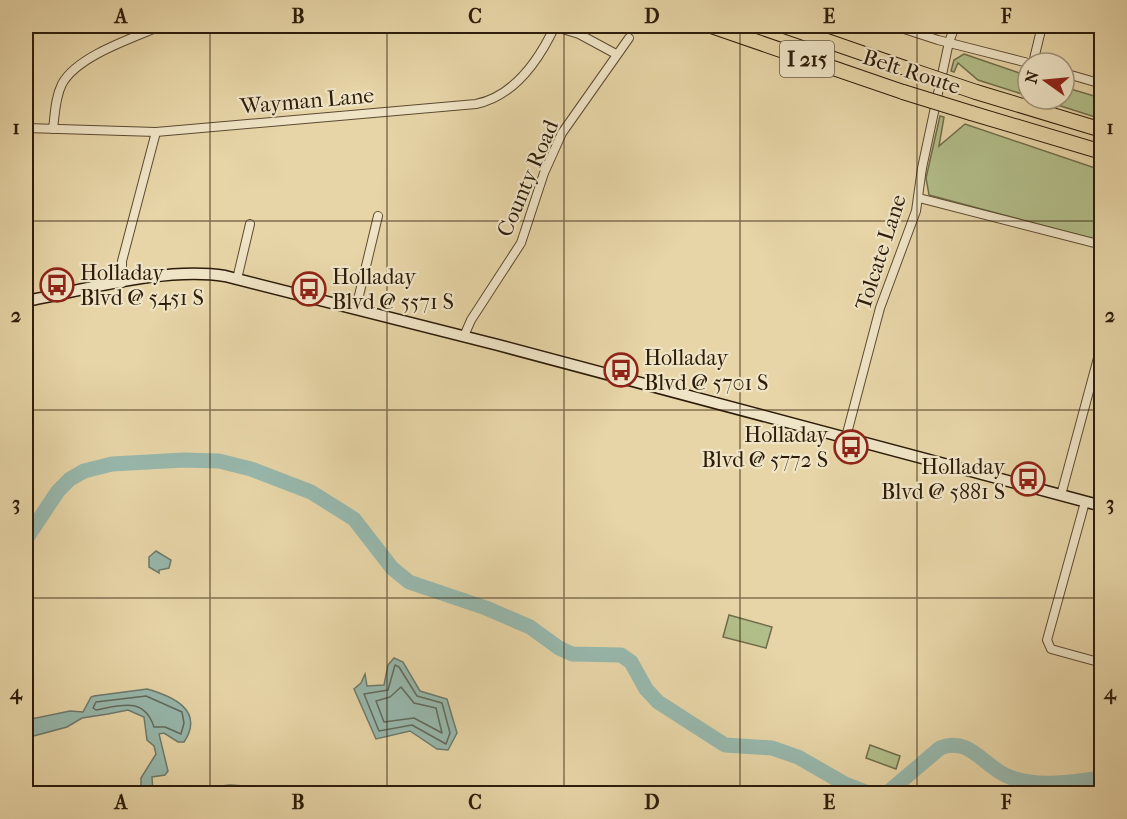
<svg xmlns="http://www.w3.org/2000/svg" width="1127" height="819" font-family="'IM FELL French Canon',serif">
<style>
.green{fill:#b2be89;stroke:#706d4a;stroke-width:1.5}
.water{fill:#97b8ad;stroke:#6d7a6c;stroke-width:1.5}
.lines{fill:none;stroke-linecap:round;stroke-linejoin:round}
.shore{stroke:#626a5c;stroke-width:1.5}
.river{stroke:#97b8ad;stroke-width:15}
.street-casing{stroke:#5c4a31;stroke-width:10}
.secondary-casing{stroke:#2d1c0a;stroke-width:13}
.highway-casing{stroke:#2d1c0a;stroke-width:16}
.street{stroke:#efe4c6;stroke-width:8}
.secondary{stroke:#efe4c6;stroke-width:10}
.highway{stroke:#e7d5a7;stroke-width:14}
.highway-bridge-casing{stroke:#2d1c0a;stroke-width:16;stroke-linecap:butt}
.highway-bridge{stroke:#e7d5a7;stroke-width:14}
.grid{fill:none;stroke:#2d1c0a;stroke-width:1.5;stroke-opacity:0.55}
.labels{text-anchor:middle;stroke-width:4.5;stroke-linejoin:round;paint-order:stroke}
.shield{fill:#efe4c6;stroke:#675842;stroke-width:1.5}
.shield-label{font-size:21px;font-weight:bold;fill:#2d1c0a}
.street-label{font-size:22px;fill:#2d1c0a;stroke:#efe4c6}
.poi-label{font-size:22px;fill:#2d1c0a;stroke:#efe4c6;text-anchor:start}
.neatline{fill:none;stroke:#2d1c0a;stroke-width:2}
.grid-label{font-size:20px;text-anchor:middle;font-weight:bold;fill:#2d1c0a}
</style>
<rect width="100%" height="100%" fill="#e7d5a7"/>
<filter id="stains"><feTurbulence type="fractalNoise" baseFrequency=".00333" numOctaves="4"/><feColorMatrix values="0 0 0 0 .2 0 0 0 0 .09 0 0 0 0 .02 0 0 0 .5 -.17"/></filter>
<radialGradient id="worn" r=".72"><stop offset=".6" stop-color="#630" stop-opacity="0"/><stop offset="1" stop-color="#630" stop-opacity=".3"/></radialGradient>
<g class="green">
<path d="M 964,54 L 1028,76 L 1028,96 L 978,80 L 958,63 L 954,72 L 951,71 L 954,60 Z"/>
<path d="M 1064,87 L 1101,98 L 1101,119 L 1039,99 L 1064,99 Z"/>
<path d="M 940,116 L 944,117 L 939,146 L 965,124 L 1101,170 L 1101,241 L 929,195 L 926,178 Z"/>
<path d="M 729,615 L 772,627 L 766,648 L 723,637 Z"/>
<path d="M 870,745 L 900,756 L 896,769 L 866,758 Z"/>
</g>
<g class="water">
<path d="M 156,551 L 171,560 L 169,568 L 159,570 L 159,573 L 149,567 L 149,557 Z"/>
<path d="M 394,658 L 403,662 L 420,691 L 447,699 L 457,733 L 448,750 L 437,749 L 410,731 L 376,739 L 354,689 L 361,683 L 365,674 L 367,686 L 384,685 L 388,665 Z"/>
<path d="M 147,689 C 172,696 205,710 184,742 L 178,742 L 164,733 L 159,734 L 168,771 L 165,775 L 152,777 L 153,793 L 141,793 L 141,778 L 156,754 L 154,746 L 147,740 L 144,717 L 128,710 L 108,714 L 82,718 L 67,727 L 26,738 L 26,720 L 70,711 L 83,712 L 91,697 L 94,696 Z"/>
<path d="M 230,785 L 244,786 L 251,789 L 224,788 L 202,793 L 185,793 L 194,789 Z"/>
</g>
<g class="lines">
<g class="shore">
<path d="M 395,665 L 399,667 L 417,696 L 442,703 L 450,733 L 446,744 L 412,725 L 379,731 L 364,694 L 388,690 Z"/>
<path d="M 401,687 L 414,703 L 436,708 L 442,733 L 414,718 L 384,722 L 376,701 L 390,697 Z"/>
<path d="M 146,696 L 182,712 L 184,723 L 181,734 L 165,727 L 154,727 C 144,697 122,705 96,710 L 93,708 L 96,702 Z"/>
</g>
<g class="river">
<path d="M 26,539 L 58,491 L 70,479 L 84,471 L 112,464 L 184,460 L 219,461 L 251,469 L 311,492 L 354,519 L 392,568 L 409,582 L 486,608 L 530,627 L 559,648 L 572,654 L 621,655 L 631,662 L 646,689 L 658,702 L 725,745 L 772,748 L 798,757 L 845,784 L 871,794"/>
<path d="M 886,794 L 940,748 C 969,736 983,765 1005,775 C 1034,789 1071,782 1102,778"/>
</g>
<defs>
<g id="street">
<path d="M 553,26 L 579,34 L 616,54"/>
<path d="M 895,26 L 938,40 L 1028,63"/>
<path d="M 1033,63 L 1042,26"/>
<path d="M 1064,73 L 1102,84"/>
<path d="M 26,128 L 156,132 L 476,104 C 515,96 539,60 555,26"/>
<path d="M 53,129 C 55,114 55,98 62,84 C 77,56 133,38 161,26"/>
<path d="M 919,198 L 1102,245"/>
<path d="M 29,216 C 29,245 26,272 30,300"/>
<path d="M 237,279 L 250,224"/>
<path d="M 122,283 L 122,261 L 156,132"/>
<path d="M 356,308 L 378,216"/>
<path d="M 464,336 L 471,320 L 521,243 L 544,173 L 562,133 L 629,38"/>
<path d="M 846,437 L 880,308 L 916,211 L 922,168 L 949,42 L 955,26"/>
<path d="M 1061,495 L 1102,343"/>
<path d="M 1085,502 L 1047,640 L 1051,649 L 1102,663"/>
</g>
<path id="secondary" d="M 26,301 C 85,290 166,266 225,276 L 498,345 L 1102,506"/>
<g id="highway">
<path d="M 711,26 L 903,92"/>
<path d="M 784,26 L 908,69"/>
<path d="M 976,92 L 1102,130"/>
<path d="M 971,113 L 1102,152"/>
</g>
</defs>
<use href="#street" class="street-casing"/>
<use href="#secondary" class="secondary-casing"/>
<use href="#highway" class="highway-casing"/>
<use href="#street" class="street"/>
<use href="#secondary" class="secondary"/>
<use href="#highway" class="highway"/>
<defs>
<g id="highway-bridge">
<path d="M 908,69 L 976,92"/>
<path d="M 903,92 L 971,113"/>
</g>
</defs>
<use href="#highway-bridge" class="highway-bridge-casing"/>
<use href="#highway-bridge" class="highway-bridge"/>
</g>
<path class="grid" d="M 210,26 L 210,794M 387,26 L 387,794M 564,26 L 564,794M 740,26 L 740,794M 917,26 L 917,794M 26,221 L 1102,221M 26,410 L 1102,410M 26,598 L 1102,598"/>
<defs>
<symbol id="bus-ring" viewBox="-11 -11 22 22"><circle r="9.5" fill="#efe4c6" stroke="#8f2418" stroke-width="1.5"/><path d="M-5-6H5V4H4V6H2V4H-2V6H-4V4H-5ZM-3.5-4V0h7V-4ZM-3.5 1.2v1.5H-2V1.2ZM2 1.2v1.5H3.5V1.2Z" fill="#8f2418"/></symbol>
</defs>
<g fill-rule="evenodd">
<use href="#bus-ring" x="38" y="266" width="38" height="38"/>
<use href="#bus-ring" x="290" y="270" width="38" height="38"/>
<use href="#bus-ring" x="602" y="351" width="38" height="38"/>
<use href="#bus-ring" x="832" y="428" width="38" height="38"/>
<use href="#bus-ring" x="1009" y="460" width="38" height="38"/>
</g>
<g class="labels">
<rect class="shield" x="780" y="41" width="54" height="36" rx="4.5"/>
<g class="shield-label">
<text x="807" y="66">I 215</text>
</g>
<g class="street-label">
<text transform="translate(912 71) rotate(18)" y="8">Belt Route</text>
<text transform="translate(307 100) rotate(-5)" y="8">Wayman Lane</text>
<text transform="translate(527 178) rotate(-67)" y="8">County Road</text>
<text transform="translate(880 252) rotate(-72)" y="8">Tolcate Lane</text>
</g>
<g class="poi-label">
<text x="80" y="280">Holladay<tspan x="80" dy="25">Blvd @ 5451 S</tspan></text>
<text x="332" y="284">Holladay<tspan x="332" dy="25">Blvd @ 5571 S</tspan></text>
<text x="644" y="365">Holladay<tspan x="644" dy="25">Blvd @ 5701 S</tspan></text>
<text x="828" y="442" text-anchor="end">Holladay<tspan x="828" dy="25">Blvd @ 5772 S</tspan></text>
<text x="1005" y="474" text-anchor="end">Holladay<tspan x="1005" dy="25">Blvd @ 5881 S</tspan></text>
</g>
</g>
<rect width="1127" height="819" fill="none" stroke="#e7d5a7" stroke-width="66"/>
<g transform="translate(1046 81) rotate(285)"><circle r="28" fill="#efe4c6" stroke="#a1947b" stroke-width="1.5"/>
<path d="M0-4.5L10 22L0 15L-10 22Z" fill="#8f2418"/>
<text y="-9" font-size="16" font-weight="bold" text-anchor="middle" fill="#2d1c0a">N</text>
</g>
<rect x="33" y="33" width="1061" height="753" class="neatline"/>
<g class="grid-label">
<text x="121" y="23">A</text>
<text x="298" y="23">B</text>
<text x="475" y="23">C</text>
<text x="652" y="23">D</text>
<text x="829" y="23">E</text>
<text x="1006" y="23">F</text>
<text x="16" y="134">1</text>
<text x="1110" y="134">1</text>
<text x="16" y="322">2</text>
<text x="1110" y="322">2</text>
<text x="16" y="510">3</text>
<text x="1110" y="510">3</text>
<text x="16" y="699">4</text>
<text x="1110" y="699">4</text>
<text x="121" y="809">A</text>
<text x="298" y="809">B</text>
<text x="475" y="809">C</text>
<text x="652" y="809">D</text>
<text x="829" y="809">E</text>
<text x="1006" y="809">F</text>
</g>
<rect width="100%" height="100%" filter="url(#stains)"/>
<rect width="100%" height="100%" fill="url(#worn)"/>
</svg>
